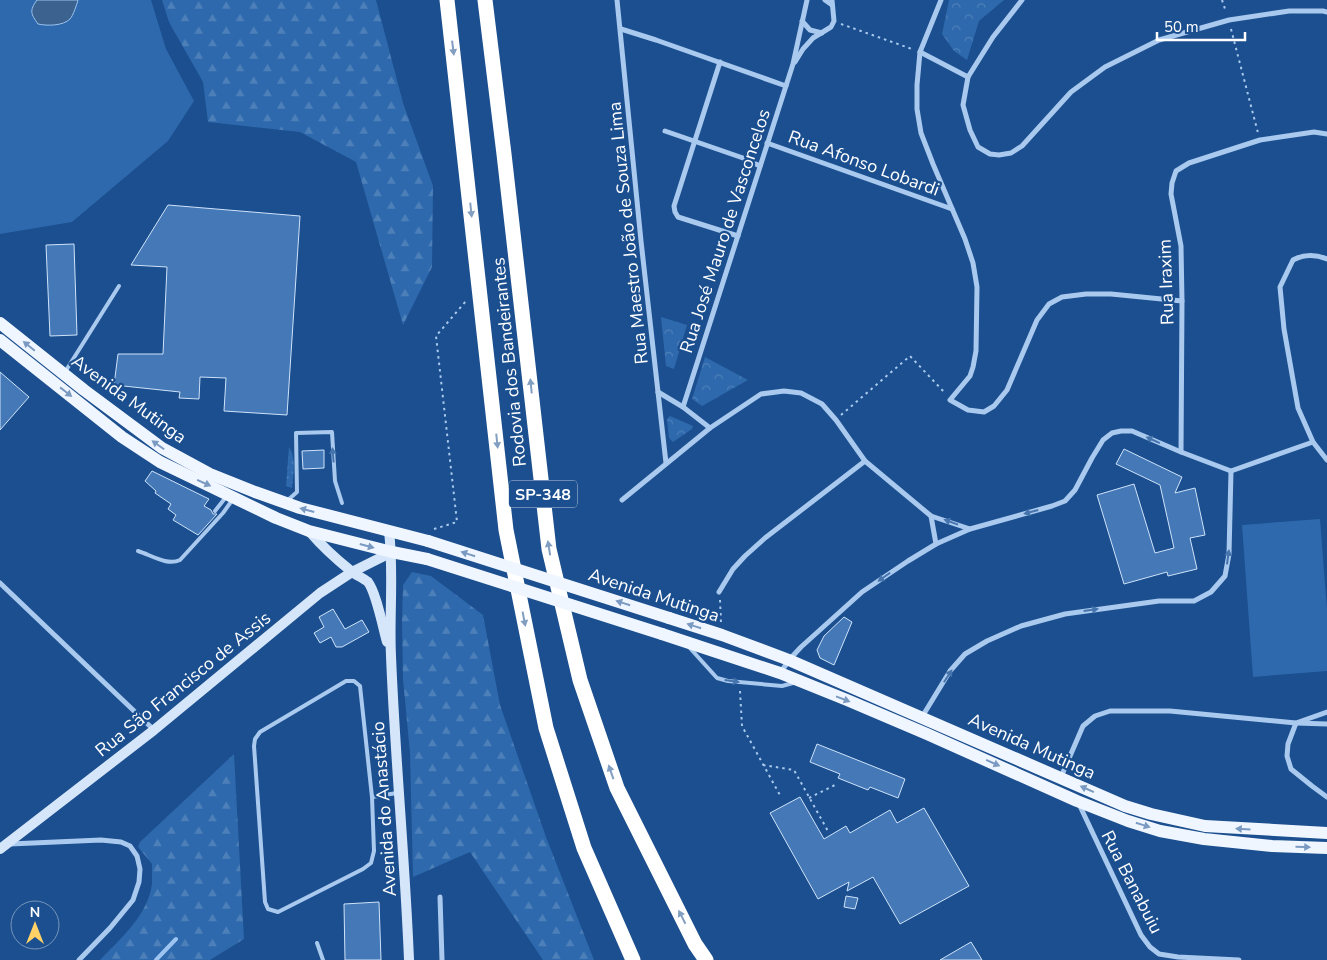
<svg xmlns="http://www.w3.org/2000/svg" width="1327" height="960" font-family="'Nunito Sans',sans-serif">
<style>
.forest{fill:url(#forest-firs)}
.park{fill:url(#park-crowns)}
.garden{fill:url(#garden-dots)}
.pitch{fill:#2e69ad}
.water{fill:#3c6290;stroke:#9cc4f0}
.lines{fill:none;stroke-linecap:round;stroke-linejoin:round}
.stream{stroke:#9cc4f0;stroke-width:4}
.building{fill:#4478b7;stroke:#cfe3fa}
.path{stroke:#a9c9ee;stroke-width:2;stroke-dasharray:2.5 4;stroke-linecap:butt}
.lane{stroke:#a9c9ee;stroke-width:4}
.street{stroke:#a9c9ee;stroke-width:5}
.secondary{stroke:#d6e6fa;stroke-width:10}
.primary{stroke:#f0f6ff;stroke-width:12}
.highway{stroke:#fff;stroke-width:15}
.primary-bridge{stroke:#f0f6ff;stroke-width:12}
.oneway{fill:#829ec1}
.oneway2{fill:#7b9ac1}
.oneway3{fill:#4674ac}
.labels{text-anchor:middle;stroke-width:4.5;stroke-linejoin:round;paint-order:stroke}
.shield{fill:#1b4f8f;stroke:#bbcadd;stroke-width:1}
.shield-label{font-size:16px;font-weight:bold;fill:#fff}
.street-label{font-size:18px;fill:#fff;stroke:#1b4f8f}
</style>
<defs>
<pattern id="forest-firs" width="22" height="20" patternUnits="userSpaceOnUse" patternTransform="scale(1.25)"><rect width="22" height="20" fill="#2e69ad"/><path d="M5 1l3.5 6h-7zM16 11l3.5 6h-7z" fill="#4d80b9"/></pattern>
<pattern id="park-crowns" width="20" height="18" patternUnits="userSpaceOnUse" patternTransform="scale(1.25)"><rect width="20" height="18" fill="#2e69ad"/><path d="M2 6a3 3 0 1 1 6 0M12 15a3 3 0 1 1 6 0" fill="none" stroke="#4d80b9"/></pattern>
<pattern id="garden-dots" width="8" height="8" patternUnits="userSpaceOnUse" patternTransform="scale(1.25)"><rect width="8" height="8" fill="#2e69ad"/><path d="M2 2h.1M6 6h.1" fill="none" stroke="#4d80b9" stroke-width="1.8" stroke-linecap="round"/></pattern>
</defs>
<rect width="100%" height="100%" fill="#1b4f8f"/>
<g class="forest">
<path d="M 162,0 L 376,0 L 403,103 L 433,186 L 432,267 L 403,325 L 356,162 L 300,132 L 208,122 L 203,82 L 169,22 Z"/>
<path d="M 412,572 L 431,576 L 483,615 L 500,705 L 546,837 L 594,960 L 543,960 L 470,852 L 413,877 L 410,753 L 403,679 L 402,619 L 403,585 Z"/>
<path d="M 234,754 L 244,939 L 210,960 L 100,960 C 120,939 148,915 152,884 C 152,877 152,871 152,864 L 138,847 L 140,842 Z"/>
</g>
<g class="park">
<path d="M 949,0 L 1004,0 L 979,21 L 967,60 L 954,51 L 942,34 Z"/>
<path d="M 661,317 L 687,325 L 674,369 L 666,366 Z"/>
<path d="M 705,357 L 748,380 L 702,406 L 692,399 Z"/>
<path d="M 670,416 L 693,426 L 692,429 L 673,442 L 669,438 L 667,419 Z"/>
</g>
<path class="garden" d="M 289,447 C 297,460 293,473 292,488 L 286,486 Z"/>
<g class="pitch">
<path d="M 0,0 L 151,0 L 166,49 L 194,101 L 168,141 L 72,222 L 0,234 Z"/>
<path d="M 1320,519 L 1327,609 L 1327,671 L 1253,677 L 1242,525 Z"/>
</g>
<path class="water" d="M 37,0 L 78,0 C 77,4 73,16 70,19 C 63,26 47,26 38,24 C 31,14 29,11 37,0 Z"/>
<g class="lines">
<path class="stream" d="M 156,960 L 176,939"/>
</g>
<g class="building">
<path d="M 168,205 L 300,216 L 287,415 L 224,411 L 226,378 L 200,377 L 199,399 L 179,398 L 180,392 L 114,385 L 118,354 L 163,354 L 167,267 L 131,265 Z"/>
<path d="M 74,244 L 77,335 L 50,336 L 46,245 Z"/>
<path d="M 0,372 L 29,397 L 0,430 Z"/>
<path d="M 1124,449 L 1182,477 L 1175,493 L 1195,488 L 1205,535 L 1190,538 L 1197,569 L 1168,576 L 1167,572 L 1124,584 L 1097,495 L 1134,484 L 1155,553 L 1174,548 L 1160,485 L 1116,464 Z"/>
<path d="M 324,450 L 324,468 L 303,469 L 302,451 Z"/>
<path d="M 152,471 L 209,499 L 204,506 L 211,510 L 213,514 L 217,514 L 198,535 L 173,520 L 176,515 L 168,509 L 171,504 L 155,493 L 156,491 L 145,481 Z"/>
<path d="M 333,609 L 345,629 L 362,620 L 369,632 L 342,647 L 336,647 L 331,637 L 320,643 L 314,633 L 324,627 L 319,617 Z"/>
<path d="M 844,617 L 852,622 L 834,665 L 820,658 L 817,650 L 824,636 Z"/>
<path d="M 817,744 L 905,779 L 898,798 L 870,787 L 868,790 L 838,778 L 840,774 L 810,762 Z"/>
<path d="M 800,797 L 824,839 L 846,826 L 850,833 L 890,810 L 897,823 L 924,808 L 969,886 L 900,924 L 873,877 L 847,891 L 849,882 L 818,899 L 770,813 Z"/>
<path d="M 846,896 L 858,898 L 855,909 L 844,907 Z"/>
<path d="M 379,902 L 381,960 L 345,960 L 344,904 Z"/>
<path d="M 971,942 L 982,960 L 940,960 Z"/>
</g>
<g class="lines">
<g class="path">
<path d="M 1222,0 L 1226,12"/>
<path d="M 841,24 L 912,49"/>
<path d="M 1231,29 L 1258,133"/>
<path d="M 841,415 L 910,356 L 945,393"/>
<path d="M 434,529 L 457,522 L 436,336 L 466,301"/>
<path d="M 720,600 L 721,623"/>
<path d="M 740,691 L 742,726 L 781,797"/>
<path d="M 763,765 L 794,770 L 829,833"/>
<path d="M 809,798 L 837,784"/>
</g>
<g class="lane">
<path d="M 65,372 L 119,286"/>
<path d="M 288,500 L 297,492 L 296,433 L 332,432 L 335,481 L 342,503"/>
<path d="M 215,511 L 226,497"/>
<path d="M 138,551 C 151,555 167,566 180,560 L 223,513 L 233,499"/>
<path d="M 689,647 L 717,678 L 728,681 L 782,686 L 793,683"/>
<path d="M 346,681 L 354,681 L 360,686 L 372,797 L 374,851 L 371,863 L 363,869 L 278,912 L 268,909 L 265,902 L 254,746 L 255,739 L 260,732 Z"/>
<path d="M 372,797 L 397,793"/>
<path d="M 317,943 L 323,960"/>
</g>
<g class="street">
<path d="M 617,0 L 641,241 L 666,463"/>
<path d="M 825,0 L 832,5"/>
<path d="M 941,0 L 920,52 L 917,85 L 917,109 L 921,133 L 933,164 L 965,239 L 973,263 L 977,287 L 976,351 L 973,367 L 970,376 L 950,400 L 968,410 L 984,412 L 994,406 L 1007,390 L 1037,320 L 1049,304 L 1062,297 L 1086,294 L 1111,294 L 1182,301"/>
<path d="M 1022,0 L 993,37 L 968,77 L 963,105 L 970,130 L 978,147 L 990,154 L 999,155 L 1011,153 L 1022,146 L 1071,92 L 1105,67 L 1159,40 L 1229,20 L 1289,11 L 1323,11 L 1327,12"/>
<path d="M 802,21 L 810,30 L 822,33"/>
<path d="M 621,29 L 656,40 L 786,86"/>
<path d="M 920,52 L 968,77"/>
<path d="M 720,62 L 674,206 L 675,212 L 678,217 L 738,236"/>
<path d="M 795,62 L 803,49 L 813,38 L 831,27 L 834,21 L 832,0"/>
<path d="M 665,131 L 743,158 L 760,166"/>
<path d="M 767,143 L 952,209"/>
<path d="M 1327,259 C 1315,254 1304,254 1293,260 L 1280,287 L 1284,329 L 1298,408 L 1313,442 L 1327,460"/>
<path d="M 658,392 L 683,407 L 710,428"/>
<path d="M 683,407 L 793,64 L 807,0"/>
<path d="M 1181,452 L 1182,301 L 1181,246 L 1171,194 L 1172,183 L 1176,171 L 1189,163 L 1260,140 L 1314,132 L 1327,134"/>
<path d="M 622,500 L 710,428 L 761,394 L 784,391 L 801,393 L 822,404 L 836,420 L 865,461 L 931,516 L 970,529"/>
<path d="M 931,516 L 936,544"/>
<path d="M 0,583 L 154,730"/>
<path d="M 719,592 L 733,569 L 745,556 L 765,538 L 865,461"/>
<path d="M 781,672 L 789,660 L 801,647 L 862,592 L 908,561 L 936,544 L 970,529 L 1052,506 L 1065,501 L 1075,490 L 1092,458 L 1103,440 L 1112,433 L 1121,431 L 1132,431 L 1181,452 L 1231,471 L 1313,442"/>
<path d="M 1327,712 L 1296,723 L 1288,744 L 1287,756 L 1291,769 L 1312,786 L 1327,797"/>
<path d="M 922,717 L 950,671 L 965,654 L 987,641 L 1021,626 L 1065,614 L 1159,601 L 1194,601 L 1211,592 L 1225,576 L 1229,554 L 1231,471"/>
<path d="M 1061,777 L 1083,726 L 1095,716 L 1110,711 L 1170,711 L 1296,723 L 1327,724"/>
<path d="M 1079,804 L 1141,935 L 1150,947 L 1159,954 L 1178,957 L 1239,960"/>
<path d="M 10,844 L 101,840 L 121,842 L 130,846 L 137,856 L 140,869 L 139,882 L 133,900 L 110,928 L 79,960"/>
<path d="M 440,897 L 442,960"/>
</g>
<g class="secondary">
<path d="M 309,531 C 321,545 336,559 351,571 C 356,575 363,578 368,582 C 376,592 383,628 387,642"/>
<path d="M 389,531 C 394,573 389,615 391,656 C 395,758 405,859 409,960"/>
<path d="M 0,849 L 154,730 L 320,593 L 352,572 L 392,552"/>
</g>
<g class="primary">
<path d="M 0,323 L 84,390 L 162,448 L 210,474 L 255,492 L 300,508 L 428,541"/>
<path d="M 0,340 L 122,437 L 160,462 L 276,518 L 309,531 L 392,552 L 427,559"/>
<path d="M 669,618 L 722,635 L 789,660 L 1125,806 L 1151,814 L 1205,826 L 1327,833"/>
<path d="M 662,634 L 780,673 L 847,700 L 927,734 L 1077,801 L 1128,821 L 1160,831 L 1204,839 L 1272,846 L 1327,848"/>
</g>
<g class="highway">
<path d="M 447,0 L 506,530 L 546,728 L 584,848 L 633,960"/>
<path d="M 485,0 L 504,154 L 549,549 L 580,680 L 617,788 L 695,944 L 706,960"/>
</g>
<g class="primary-bridge">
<path d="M 428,541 L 669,618"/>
<path d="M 427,559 L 662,634"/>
</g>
</g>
<defs><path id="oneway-solid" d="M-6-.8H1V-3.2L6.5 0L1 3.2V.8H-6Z" transform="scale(1.25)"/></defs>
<g class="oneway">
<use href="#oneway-solid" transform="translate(453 48) rotate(83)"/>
<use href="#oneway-solid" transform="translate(471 210) rotate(84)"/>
<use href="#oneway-solid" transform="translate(531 386) rotate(-96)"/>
<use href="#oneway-solid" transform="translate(497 441) rotate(84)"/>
<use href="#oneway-solid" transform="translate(549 548) rotate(-99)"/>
<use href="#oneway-solid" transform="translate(524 619) rotate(79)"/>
<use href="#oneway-solid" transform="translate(611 772) rotate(-109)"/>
<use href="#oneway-solid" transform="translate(682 917) rotate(-117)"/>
</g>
<g class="oneway2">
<use href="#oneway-solid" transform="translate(29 346) rotate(-141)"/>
<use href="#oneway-solid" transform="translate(66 392) rotate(38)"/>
<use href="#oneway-solid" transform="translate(158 445) rotate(-145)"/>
<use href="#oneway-solid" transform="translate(204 483) rotate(24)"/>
<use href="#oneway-solid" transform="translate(307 510) rotate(-165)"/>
<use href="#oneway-solid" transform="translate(367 546) rotate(15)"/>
<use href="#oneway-solid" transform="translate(468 554) rotate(-162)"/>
<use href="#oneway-solid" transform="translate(623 603) rotate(-162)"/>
<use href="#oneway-solid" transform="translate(694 626) rotate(-162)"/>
<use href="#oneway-solid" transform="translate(843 699) rotate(21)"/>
<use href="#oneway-solid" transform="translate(993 763) rotate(24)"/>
<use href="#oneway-solid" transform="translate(1087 789) rotate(-156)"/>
<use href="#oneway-solid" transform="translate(1143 825) rotate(18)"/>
<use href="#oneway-solid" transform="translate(1243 829) rotate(-177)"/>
<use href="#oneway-solid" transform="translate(1303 847) rotate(2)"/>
</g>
<g class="oneway3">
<use href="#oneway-solid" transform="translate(1153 440) rotate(-156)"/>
<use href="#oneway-solid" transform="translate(333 455) rotate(-95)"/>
<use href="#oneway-solid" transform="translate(1031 512) rotate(165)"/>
<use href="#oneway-solid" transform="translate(951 522) rotate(-160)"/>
<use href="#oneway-solid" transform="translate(1228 557) rotate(-82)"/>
<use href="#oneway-solid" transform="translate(884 577) rotate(145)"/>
<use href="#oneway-solid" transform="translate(1091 610) rotate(-8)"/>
<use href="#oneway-solid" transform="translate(948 676) rotate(-57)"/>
<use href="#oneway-solid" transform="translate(732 681) rotate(8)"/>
</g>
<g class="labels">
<rect class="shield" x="509" y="480.5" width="68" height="27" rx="4"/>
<g class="shield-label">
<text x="543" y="500">SP-348</text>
</g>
<g class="street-label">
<text transform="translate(864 163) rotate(20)" y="6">Rua Afonso Lobardi</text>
<text transform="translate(725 231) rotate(-72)" y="6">Rua José Mauro de Vasconcelos</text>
<text transform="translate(628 233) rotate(-96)" y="6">Rua Maestro João de Souza Lima</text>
<text transform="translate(1166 282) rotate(-92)" y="6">Rua Iraxim</text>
<text transform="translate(509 362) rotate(-96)" y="6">Rodovia dos Bandeirantes</text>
<text transform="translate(129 399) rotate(36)" y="6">Avenida Mutinga</text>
<text transform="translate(654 595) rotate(18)" y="6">Avenida Mutinga</text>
<text transform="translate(183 684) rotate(-39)" y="6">Rua São Francisco de Assis</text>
<text transform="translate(1032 746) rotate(24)" y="6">Avenida Mutinga</text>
<text transform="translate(384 809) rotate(-94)" y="6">Avenida do Anastácio</text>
<text transform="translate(1132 882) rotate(63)" y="6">Rua Banabuiu</text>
</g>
</g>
<g transform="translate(35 925)"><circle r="24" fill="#1b4f8f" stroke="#7695bc"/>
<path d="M0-4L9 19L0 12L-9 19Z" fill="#ffd166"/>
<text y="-8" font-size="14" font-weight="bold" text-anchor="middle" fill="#ffffff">N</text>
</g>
<path d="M1157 32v8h88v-8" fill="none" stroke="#ffffff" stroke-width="2.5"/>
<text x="1164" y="32" font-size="15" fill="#ffffff" stroke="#1b4f8f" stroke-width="4" paint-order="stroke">50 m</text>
</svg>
